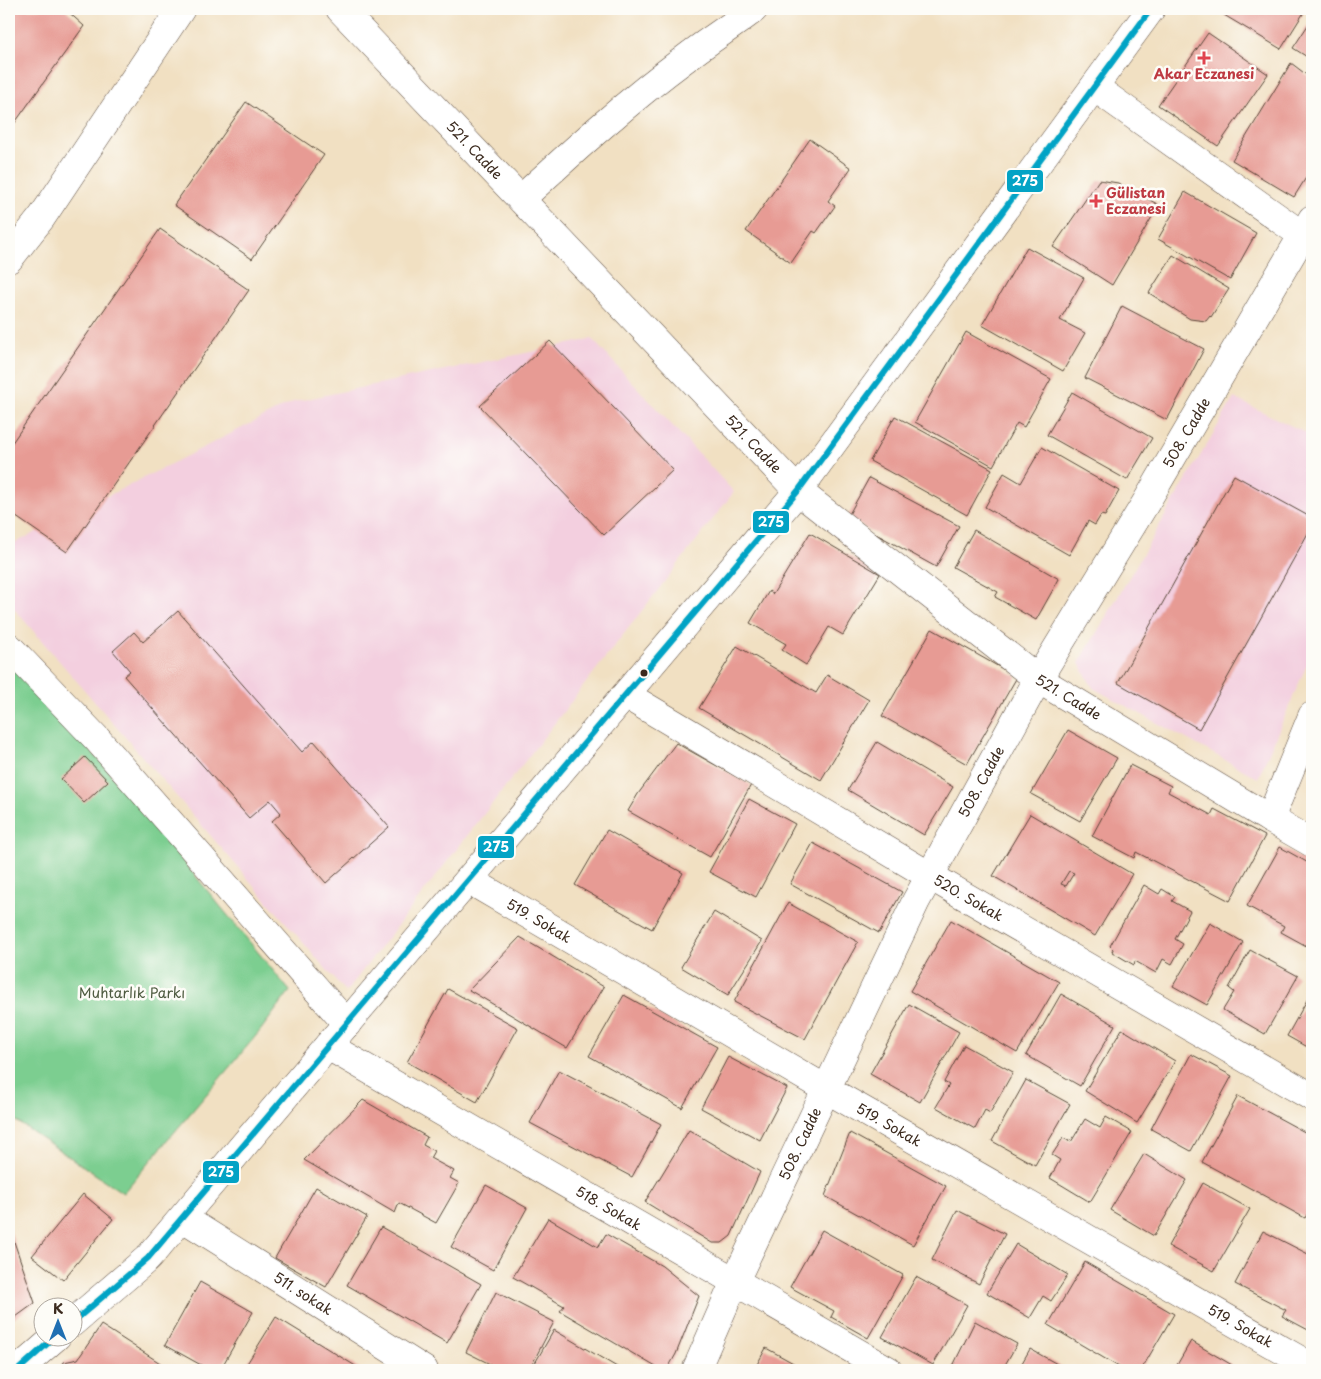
<svg xmlns="http://www.w3.org/2000/svg" width="1321" height="1379" font-family="'Playpen Sans',sans-serif">
<style>
.built{fill:#f3cfdf}
.green{fill:#7cce90;stroke:#5c7c57}
.building{fill:#e79b94;fill-rule:evenodd}
.lines{fill:none;stroke-linecap:round;stroke-linejoin:round}
.minor-casing{stroke:#564537;stroke-width:29}
.minor{stroke:#fff;stroke-width:28}
.bus-1-casing{stroke:#fdfcf7;stroke-width:10}
.bus-1{stroke:#03a3c5;stroke-width:6}
.health-dot{fill:#e0444e;stroke:#fdfcf7;stroke-width:2}
.bus-dot{fill:#3b2a1e;stroke:#fdfcf7;stroke-width:2}
.labels{text-anchor:middle;stroke-width:5;stroke-linejoin:round;paint-order:stroke}
.health-label{font-size:14px;font-weight:bold;fill:#be3a42;stroke:#fdfcf7}
.street-label{font-size:14px;fill:#3b2a1e;stroke:#fdfcf7}
.park-label{font-size:14px;fill:#4e5b40;stroke:#fdfcf7}
.line-badge{stroke:#fdfcf7;stroke-width:2}
.badge-label{font-size:14px;text-anchor:middle;font-weight:bold;fill:#fff}
</style>
<rect width="100%" height="100%" fill="#fdfcf7"/>
<filter id="ink" filterUnits="userSpaceOnUse"><feTurbulence type="fractalNoise" baseFrequency=".02" numOctaves="2"/><feDisplacementMap in="SourceGraphic" scale="10" xChannelSelector="R" yChannelSelector="G"/><feConvolveMatrix kernelMatrix="1 2 1 2 8 2 1 2 1" color-interpolation-filters="sRGB"/></filter>
<filter id="wash" filterUnits="userSpaceOnUse"><feTurbulence type="fractalNoise" baseFrequency=".0096" numOctaves="4" result="noise"/><feDisplacementMap in="SourceGraphic" scale="20" xChannelSelector="R" yChannelSelector="G"/><feGaussianBlur stdDeviation="1.12" result="paint"/><feColorMatrix in="noise" values="0 0 0 0 0 0 0 0 0 0 0 0 0 0 0 0 0 1.4 0 .05"/><feComposite in="paint" operator="in"/></filter>
<g filter="url(#wash)">
<rect width="100%" height="100%" fill="#f1e0c2"/>
<g class="built">
<path d="M 592,339 L 734,492 L 346,992 L 9,603 L 9,546 L 293,402 Z"/>
<path d="M 1234,398 L 1312,436 L 1312,653 L 1258,778 L 1093,688 L 1079,663 Z"/>
</g>
<path class="green" d="M 9,662 L 104,765 L 290,991 L 260,1031 L 123,1193 L 9,1116 Z"/>
<g id="blocks">
<g class="building">
<path d="M 9,9 L 65,9 L 84,26 L 9,131 Z"/>
<path d="M 1228,9 L 1306,9 L 1281,49 L 1224,15 Z"/>
<path d="M 1312,19 L 1312,60 L 1293,48 Z"/>
<path d="M 1208,33 L 1268,74 L 1218,146 L 1158,105 Z"/>
<path d="M 1291,63 L 1312,79 L 1312,168 L 1294,197 L 1232,160 Z"/>
<path d="M 246,102 L 324,155 L 252,259 L 174,205 Z"/>
<path d="M 810,139 L 851,168 L 828,201 L 835,206 L 816,233 L 813,231 L 791,263 L 746,231 Z"/>
<path d="M 1099,180 L 1118,183 L 1159,205 L 1112,285 L 1053,247 Z"/>
<path d="M 1185,192 L 1256,233 L 1230,280 L 1158,239 Z"/>
<path d="M 160,229 L 249,290 L 67,552 L 9,512 L 9,447 Z"/>
<path d="M 1027,247 L 1084,278 L 1060,320 L 1085,333 L 1063,371 L 982,325 Z"/>
<path d="M 1173,255 L 1229,289 L 1211,317 L 1210,316 L 1206,321 L 1190,319 L 1149,293 Z"/>
<path d="M 1122,306 L 1204,349 L 1167,420 L 1085,378 Z"/>
<path d="M 966,332 L 1051,379 L 1024,427 L 1017,423 L 993,466 L 915,422 Z"/>
<path d="M 550,341 L 673,470 L 604,535 L 480,406 Z"/>
<path d="M 1072,392 L 1152,438 L 1127,480 L 1047,435 Z"/>
<path d="M 895,416 L 992,469 L 967,515 L 870,461 Z"/>
<path d="M 1042,447 L 1119,491 L 1105,516 L 1101,515 L 1095,525 L 1088,521 L 1069,555 L 985,507 L 1004,473 L 1021,483 Z"/>
<path d="M 1234,475 L 1312,518 L 1312,526 L 1199,729 L 1118,683 Z"/>
<path d="M 869,478 L 959,526 L 936,567 L 847,518 Z"/>
<path d="M 974,530 L 1059,579 L 1036,620 L 995,597 L 998,592 L 953,567 Z"/>
<path d="M 810,533 L 880,574 L 843,635 L 829,627 L 806,665 L 782,650 L 786,644 L 750,623 L 769,591 L 773,594 Z"/>
<path d="M 178,611 L 302,752 L 314,741 L 389,827 L 326,883 L 272,821 L 281,813 L 270,800 L 249,818 L 124,676 L 130,671 L 113,651 L 134,632 L 143,642 Z"/>
<path d="M 932,629 L 1017,677 L 967,764 L 882,716 Z"/>
<path d="M 737,646 L 816,693 L 827,675 L 869,700 L 821,780 L 699,708 Z"/>
<path d="M 1068,730 L 1117,758 L 1080,821 L 1031,794 Z"/>
<path d="M 877,742 L 953,787 L 924,835 L 848,790 Z"/>
<path d="M 676,743 L 751,785 L 710,857 L 628,811 L 638,794 Z"/>
<path d="M 85,757 L 108,781 L 84,803 L 61,779 Z"/>
<path d="M 1130,765 L 1171,786 L 1168,792 L 1211,815 L 1214,809 L 1265,836 L 1230,901 L 1136,852 L 1134,858 L 1092,836 Z"/>
<path d="M 749,799 L 795,824 L 756,897 L 709,872 Z"/>
<path d="M 1030,814 L 1132,874 L 1095,936 L 993,876 ZM 1069,871 L 1074,873 L 1066,886 L 1061,884 Z"/>
<path d="M 607,830 L 683,873 L 652,929 L 575,885 Z"/>
<path d="M 813,843 L 902,892 L 879,933 L 790,884 Z"/>
<path d="M 1280,847 L 1312,865 L 1312,949 L 1281,932 L 1284,926 L 1247,906 Z"/>
<path d="M 1144,885 L 1159,894 L 1162,889 L 1175,897 L 1172,901 L 1190,911 L 1175,939 L 1183,944 L 1172,964 L 1163,959 L 1156,973 L 1135,961 L 1134,965 L 1112,952 L 1113,949 L 1110,946 Z"/>
<path d="M 788,903 L 858,942 L 805,1039 L 734,1002 Z"/>
<path d="M 714,912 L 762,941 L 728,995 L 681,967 Z"/>
<path d="M 951,920 L 1059,982 L 1017,1053 L 910,991 Z"/>
<path d="M 1210,923 L 1243,942 L 1207,1005 L 1173,986 Z"/>
<path d="M 520,937 L 604,987 L 567,1048 L 469,990 Z"/>
<path d="M 1250,950 L 1298,976 L 1265,1034 L 1223,1010 L 1234,992 L 1229,988 Z"/>
<path d="M 448,989 L 518,1028 L 477,1102 L 407,1062 Z"/>
<path d="M 1312,991 L 1312,1050 L 1287,1036 Z"/>
<path d="M 1061,994 L 1115,1025 L 1080,1086 L 1026,1055 Z"/>
<path d="M 624,995 L 717,1047 L 682,1108 L 589,1056 Z"/>
<path d="M 909,1004 L 959,1032 L 920,1102 L 870,1074 Z"/>
<path d="M 1122,1029 L 1175,1061 L 1137,1123 L 1085,1091 Z"/>
<path d="M 964,1045 L 1013,1072 L 990,1113 L 985,1110 L 975,1129 L 936,1107 L 949,1085 L 944,1082 Z"/>
<path d="M 1191,1054 L 1232,1076 L 1191,1151 L 1151,1129 Z"/>
<path d="M 728,1057 L 787,1088 L 760,1140 L 701,1108 Z"/>
<path d="M 559,1070 L 661,1124 L 632,1177 L 530,1123 Z"/>
<path d="M 1026,1080 L 1070,1104 L 1035,1165 L 992,1141 Z"/>
<path d="M 1238,1096 L 1312,1136 L 1312,1206 L 1305,1218 L 1202,1162 Z"/>
<path d="M 363,1100 L 427,1137 L 423,1145 L 434,1151 L 430,1158 L 454,1171 L 450,1178 L 459,1183 L 436,1223 L 399,1203 L 395,1213 L 304,1160 Z"/>
<path d="M 1106,1117 L 1132,1132 L 1090,1202 L 1050,1178 L 1060,1160 L 1052,1155 L 1063,1138 L 1071,1142 L 1085,1119 L 1100,1128 Z"/>
<path d="M 689,1130 L 760,1172 L 731,1236 L 722,1243 L 712,1243 L 645,1202 Z"/>
<path d="M 850,1133 L 946,1186 L 913,1245 L 825,1196 Z"/>
<path d="M 1144,1154 L 1187,1180 L 1154,1236 L 1110,1210 Z"/>
<path d="M 1203,1183 L 1250,1209 L 1214,1271 L 1168,1246 Z"/>
<path d="M 486,1185 L 527,1208 L 493,1270 L 451,1247 Z"/>
<path d="M 316,1187 L 367,1217 L 326,1287 L 275,1258 Z"/>
<path d="M 83,1194 L 113,1219 L 63,1280 L 32,1256 Z"/>
<path d="M 957,1210 L 1005,1234 L 979,1284 L 932,1260 Z"/>
<path d="M 548,1218 L 598,1247 L 606,1234 L 662,1266 L 699,1296 L 676,1354 L 667,1370 L 661,1370 L 560,1311 L 564,1306 L 513,1277 Z"/>
<path d="M 9,1227 L 35,1303 L 9,1322 Z"/>
<path d="M 381,1227 L 481,1284 L 447,1343 L 347,1285 Z"/>
<path d="M 822,1230 L 903,1275 L 868,1338 L 831,1317 L 834,1311 L 790,1287 Z"/>
<path d="M 1263,1231 L 1312,1256 L 1312,1332 L 1282,1316 L 1286,1310 L 1235,1284 Z"/>
<path d="M 1016,1244 L 1068,1275 L 1051,1301 L 1043,1296 L 1030,1318 L 987,1293 Z"/>
<path d="M 1085,1262 L 1174,1314 L 1141,1370 L 1124,1370 L 1048,1325 Z"/>
<path d="M 916,1277 L 967,1305 L 933,1365 L 882,1337 Z"/>
<path d="M 200,1282 L 253,1312 L 220,1370 L 210,1370 L 165,1345 Z"/>
<path d="M 496,1292 L 554,1322 L 529,1370 L 502,1370 L 466,1352 Z"/>
<path d="M 276,1317 L 362,1370 L 243,1370 Z"/>
<path d="M 975,1321 L 1017,1344 L 1002,1370 L 951,1370 Z"/>
<path d="M 101,1325 L 171,1370 L 59,1370 L 64,1362 L 78,1359 Z"/>
<path d="M 554,1330 L 622,1370 L 531,1370 Z"/>
<path d="M 1191,1341 L 1232,1365 L 1229,1370 L 1174,1370 Z"/>
<path d="M 766,1348 L 806,1370 L 754,1370 Z"/>
<path d="M 1030,1349 L 1068,1370 L 1018,1370 Z"/>
</g>
</g>
</g>
<g filter="url(#ink)">
<use href="#blocks" fill-opacity="0" stroke="#564537" stroke-width="1"/>
<g class="lines">
<defs>
<g id="minor">
<path id="s1" d="M 340,9 L 798,491 L 1038,679 L 1270,819 L 1312,843"/>
<path d="M 1094,87 L 1302,235"/>
<path d="M 521,199 C 574,150 628,101 686,58 C 708,41 732,26 754,9"/>
<path d="M 9,259 L 42,217 L 181,9"/>
<path d="M 9,647 L 97,739 L 347,1024"/>
<path id="s2" d="M 626,695 L 930,876 L 1312,1097"/>
<path d="M 1270,819 L 1312,716"/>
<path id="s3" d="M 469,880 L 826,1089 L 1312,1367"/>
<path id="s4" d="M 328,1046 L 888,1370"/>
<path id="s5" d="M 183,1218 L 424,1370"/>
<path d="M 72,1323 L 148,1258 L 798,491 L 1151,9"/>
<path d="M 18,1370 L 57,1336"/>
<path id="s6" d="M 696,1370 L 735,1281 L 916,901 L 1038,679 L 1145,504 L 1312,219"/>
</g>
</defs>
<use href="#minor" class="minor-casing"/>
<use href="#minor" class="minor"/>
<defs>
<g id="bus-1">
<path d="M 72,1323 L 148,1258 L 798,491 L 1151,9"/>
<path d="M 18,1370 L 56,1336"/>
</g>
</defs>
<use href="#bus-1" class="bus-1-casing"/>
<use href="#bus-1" class="bus-1"/>
</g>
</g>
<g class="health-dot">
<path d="M1201.5 50.5h5v5h5v5h-5v5h-5v-5h-5v-5h5z"/>
<path d="M1093.5 193.5h5v5h5v5h-5v5h-5v-5h-5v-5h5z"/>
</g>
<circle class="bus-dot" cx="644" cy="673" r="4.5"/>
<g class="labels">
<g class="health-label">
<text x="1204" y="79">Akar Eczanesi</text>
<text x="1106" y="198" text-anchor="start">Gülistan<tspan x="1106" dy="16">Eczanesi</tspan></text>
</g>
<g class="street-label">
<text dy="5" stroke="none"><textPath href="#s1" startOffset="195">521. Cadde</textPath></text>
<text dy="5" stroke="none"><textPath href="#s6" startOffset="1059">508. Cadde</textPath></text>
<text dy="5" stroke="none"><textPath href="#s1" startOffset="600">521. Cadde</textPath></text>
<text dy="5" stroke="none"><textPath href="#s1" startOffset="1005">521. Cadde</textPath></text>
<text dy="5" stroke="none"><textPath href="#s6" startOffset="654">508. Cadde</textPath></text>
<text dy="5" stroke="none"><textPath href="#s2" startOffset="398">520. Sokak</textPath></text>
<text dy="5" stroke="none"><textPath href="#s3" startOffset="81">519. Sokak</textPath></text>
<text dy="5" stroke="none"><textPath href="#s3" startOffset="486">519. Sokak</textPath></text>
<text dy="5" stroke="none"><textPath href="#s6" startOffset="249">508. Cadde</textPath></text>
<text dy="5" stroke="none"><textPath href="#s4" startOffset="324">518. Sokak</textPath></text>
<text dy="5" stroke="none"><textPath href="#s5" startOffset="142">511. sokak</textPath></text>
<text dy="5" stroke="none"><textPath href="#s3" startOffset="891">519. Sokak</textPath></text>
</g>
<g class="park-label">
<text x="132" y="998">Muhtarlık Parkı</text>
</g>
</g>
<g class="line-badge">
<rect x="1006" y="169" width="38" height="24" rx="5" fill="#03a3c5"/>
<rect x="752" y="510" width="38" height="24" rx="5" fill="#03a3c5"/>
<rect x="477" y="835" width="38" height="24" rx="5" fill="#03a3c5"/>
<rect x="202" y="1160" width="38" height="24" rx="5" fill="#03a3c5"/>
</g>
<g class="badge-label">
<text x="1025" y="186">275</text>
<text x="771" y="527">275</text>
<text x="496" y="852">275</text>
<text x="221" y="1177">275</text>
</g>
<rect width="1321" height="1379" fill="none" stroke="#fdfcf7" stroke-width="30"/>
<g transform="translate(58 1322)"><circle r="24" fill="#fdfcf7" stroke="#afa8a0"/>
<path d="M0-4L9 19L0 12L-9 19Z" fill="#1f6fb2"/>
<text y="-8" font-size="14" font-weight="bold" text-anchor="middle" fill="#3b2a1e">K</text>
</g>
</svg>
